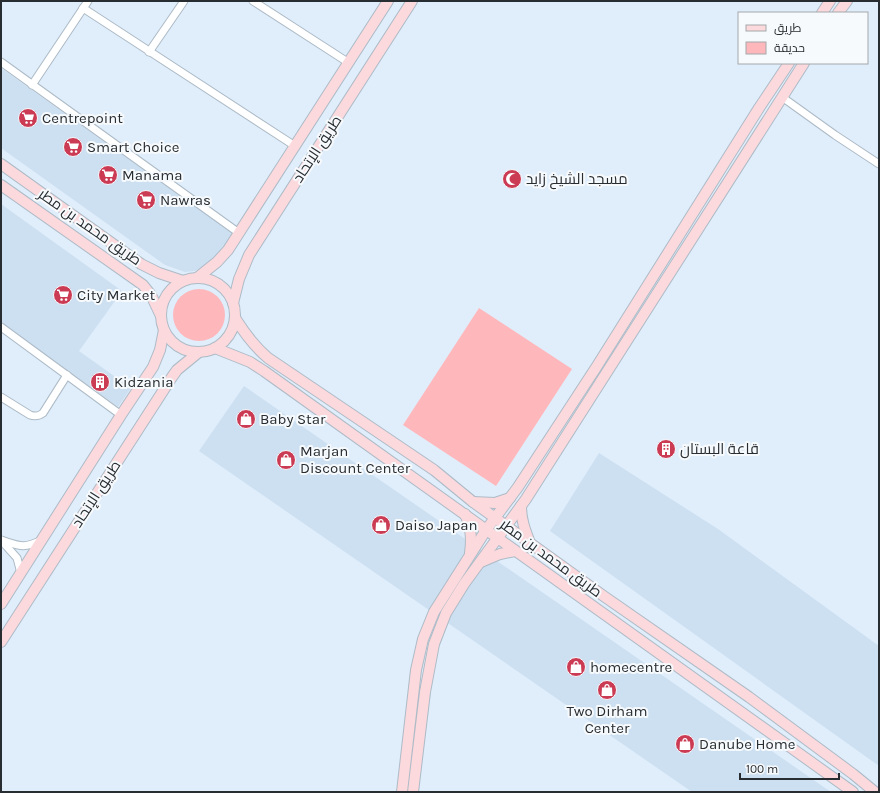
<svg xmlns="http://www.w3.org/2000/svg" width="880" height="793" font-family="Karla,Cairo,sans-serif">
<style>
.built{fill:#cde0f2}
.green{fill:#feb8bc}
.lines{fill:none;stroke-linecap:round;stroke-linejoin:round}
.street-casing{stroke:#adbbc7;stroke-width:9}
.secondary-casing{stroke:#adbbc7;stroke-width:12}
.street{stroke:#fff;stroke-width:7}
.secondary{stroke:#fcd9dc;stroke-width:10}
.labels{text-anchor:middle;stroke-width:4;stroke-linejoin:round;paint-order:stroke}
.poi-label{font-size:15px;fill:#282d32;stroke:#f7fafc;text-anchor:start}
.street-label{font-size:15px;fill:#282d32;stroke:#f7fafc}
</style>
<rect width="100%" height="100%" fill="#e0eefb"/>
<g class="built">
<path d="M 1,68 L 233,233 L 216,258 L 207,265 L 195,271 L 185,272 L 165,265 L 1,148 Z"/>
<path d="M 1,204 L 122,291 L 79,351 L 131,388 L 118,407 L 1,323 Z"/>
<path d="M 244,386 L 831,792 L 692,792 L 199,451 Z"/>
<path d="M 599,453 L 718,529 L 879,646 L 879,766 L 550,531 Z"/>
</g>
<g class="green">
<circle cx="199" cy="315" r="26"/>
<path d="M 479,308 L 572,369 L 496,486 L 403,425 Z"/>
</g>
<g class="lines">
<defs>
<g id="street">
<path d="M 253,1 L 349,63"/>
<path d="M 83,8 L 295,146"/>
<path d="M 149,52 L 184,1"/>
<path d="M 1,62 L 239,233"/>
<path d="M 32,85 L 88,1"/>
<path d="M 782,97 L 835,135 L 879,164"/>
<path d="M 1,327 L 121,415"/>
<path d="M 1,397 L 30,415 C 36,417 39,416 43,413 L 67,375"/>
<path d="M 1,540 C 20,546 23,549 42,540"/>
<path d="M 1,540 L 17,558 L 21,573"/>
</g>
<g id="secondary">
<path d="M 822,13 L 830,1"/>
<path d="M 838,13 L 847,1"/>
<path d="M 1,164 L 141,264 L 159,273 L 183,281"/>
<path d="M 1,185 L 143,285 L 151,295 L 161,316"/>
<circle cx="198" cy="315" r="37"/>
<path d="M 197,278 L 217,262 L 228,250 L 388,1"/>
<path d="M 233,303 L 239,279 L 249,255 L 412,1"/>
<path d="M 235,318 C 245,334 254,346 268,358 L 434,470 L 473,502 L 605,597 L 749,697 L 853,774 L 875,792"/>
<path d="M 215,348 L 250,362 L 264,371 L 853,792"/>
<path d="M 473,502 L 495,503 L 510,498"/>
<path d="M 521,506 C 521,520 525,530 530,543"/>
<path d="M 465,514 C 471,528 472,538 470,553"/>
<path d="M 481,562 L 500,554 L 515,551"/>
<path d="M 1,604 L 121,415 L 153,367 L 160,350 L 164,330"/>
<path d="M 1,642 L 172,377 L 177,370 L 199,352"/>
<path d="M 402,792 L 416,670 L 423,639 L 434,612 L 486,530 L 518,487 L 597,366 L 759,108 L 789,63"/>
<path d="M 413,792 L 425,692 L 434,644 L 446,613 L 464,584 L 526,499 L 804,63"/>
</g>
</defs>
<use href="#street" class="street-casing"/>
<use href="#secondary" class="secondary-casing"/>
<use href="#street" class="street"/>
<use href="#secondary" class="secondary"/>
</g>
<defs>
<symbol id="supermarket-disc" viewBox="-11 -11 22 22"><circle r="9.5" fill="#cb3b54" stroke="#f7fafc"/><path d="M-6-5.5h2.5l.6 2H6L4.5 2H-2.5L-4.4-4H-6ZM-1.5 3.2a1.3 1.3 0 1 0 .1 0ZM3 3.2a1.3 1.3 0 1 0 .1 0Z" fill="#fff"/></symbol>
<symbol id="mosque-disc" viewBox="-11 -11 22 22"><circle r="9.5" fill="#cb3b54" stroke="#f7fafc"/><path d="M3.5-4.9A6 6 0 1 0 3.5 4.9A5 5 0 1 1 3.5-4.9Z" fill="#fff"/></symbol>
<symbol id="building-disc" viewBox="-11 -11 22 22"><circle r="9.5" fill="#cb3b54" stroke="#f7fafc"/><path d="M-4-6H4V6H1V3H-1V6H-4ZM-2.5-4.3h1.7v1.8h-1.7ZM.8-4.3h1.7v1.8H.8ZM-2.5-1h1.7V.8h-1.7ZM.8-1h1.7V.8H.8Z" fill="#fff"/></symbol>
<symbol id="shop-disc" viewBox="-11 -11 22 22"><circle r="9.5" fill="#cb3b54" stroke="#f7fafc"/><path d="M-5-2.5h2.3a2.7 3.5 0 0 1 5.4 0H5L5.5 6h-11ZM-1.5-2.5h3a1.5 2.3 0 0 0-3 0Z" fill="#fff"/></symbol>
</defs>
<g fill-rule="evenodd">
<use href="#supermarket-disc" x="17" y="107" width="22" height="22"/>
<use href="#supermarket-disc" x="62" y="136" width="22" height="22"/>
<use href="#supermarket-disc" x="97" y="164" width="22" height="22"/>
<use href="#mosque-disc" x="501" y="168" width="22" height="22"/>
<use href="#supermarket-disc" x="135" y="189" width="22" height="22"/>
<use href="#supermarket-disc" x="52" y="284" width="22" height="22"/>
<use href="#building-disc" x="89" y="371" width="22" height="22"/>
<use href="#shop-disc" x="235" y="408" width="22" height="22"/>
<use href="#building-disc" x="655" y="438" width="22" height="22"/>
<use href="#shop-disc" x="275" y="449" width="22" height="22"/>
<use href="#shop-disc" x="370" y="514" width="22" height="22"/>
<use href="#shop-disc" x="565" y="656" width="22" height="22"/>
<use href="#shop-disc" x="596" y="679" width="22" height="22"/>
<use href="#shop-disc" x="674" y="733" width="22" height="22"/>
</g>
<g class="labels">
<g class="poi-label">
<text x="42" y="123">Centrepoint</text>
<text x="87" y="152">Smart Choice</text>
<text x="122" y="180">Manama</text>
<text x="526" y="184">مسجد الشيخ زايد</text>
<text x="160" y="205">Nawras</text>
<text x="77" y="300">City Market</text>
<text x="114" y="387">Kidzania</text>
<text x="260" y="424">Baby Star</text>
<text x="680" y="454">قاعة البستان</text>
<text x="300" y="456">Marjan<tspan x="300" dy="17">Discount Center</tspan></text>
<text x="395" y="530">Daiso Japan</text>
<text x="590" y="672">homecentre</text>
<text x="607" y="716" text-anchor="middle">Two Dirham<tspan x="607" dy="17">Center</tspan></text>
<text x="699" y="749">Danube Home</text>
</g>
<g class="street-label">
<text transform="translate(317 149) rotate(-57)" y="5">طريق اﻹتحاد</text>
<text transform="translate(90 227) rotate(35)" y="5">طريق محمد بن مطر</text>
<text transform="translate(96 494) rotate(-57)" y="5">طريق اﻹتحاد</text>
<text transform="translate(551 558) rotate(36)" y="5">طريق محمد بن مطر</text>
</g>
</g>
<rect width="880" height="793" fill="none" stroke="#282d32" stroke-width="4"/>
<rect x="738" y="12" width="130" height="52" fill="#f7fafc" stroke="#a4a8ab"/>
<rect x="746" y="25" width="20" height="6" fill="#fcd9dc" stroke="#a4a8ab"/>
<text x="774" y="32" font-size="12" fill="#282d32">طريق</text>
<rect x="746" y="42" width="20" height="12" fill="#feb8bc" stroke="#a4a8ab"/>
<text x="774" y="52" font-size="12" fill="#282d32">حديقة</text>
<path d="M740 773v6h99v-6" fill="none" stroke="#282d32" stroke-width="2"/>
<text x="746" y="773" font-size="12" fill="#282d32" stroke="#f7fafc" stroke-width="3" paint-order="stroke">100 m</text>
</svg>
